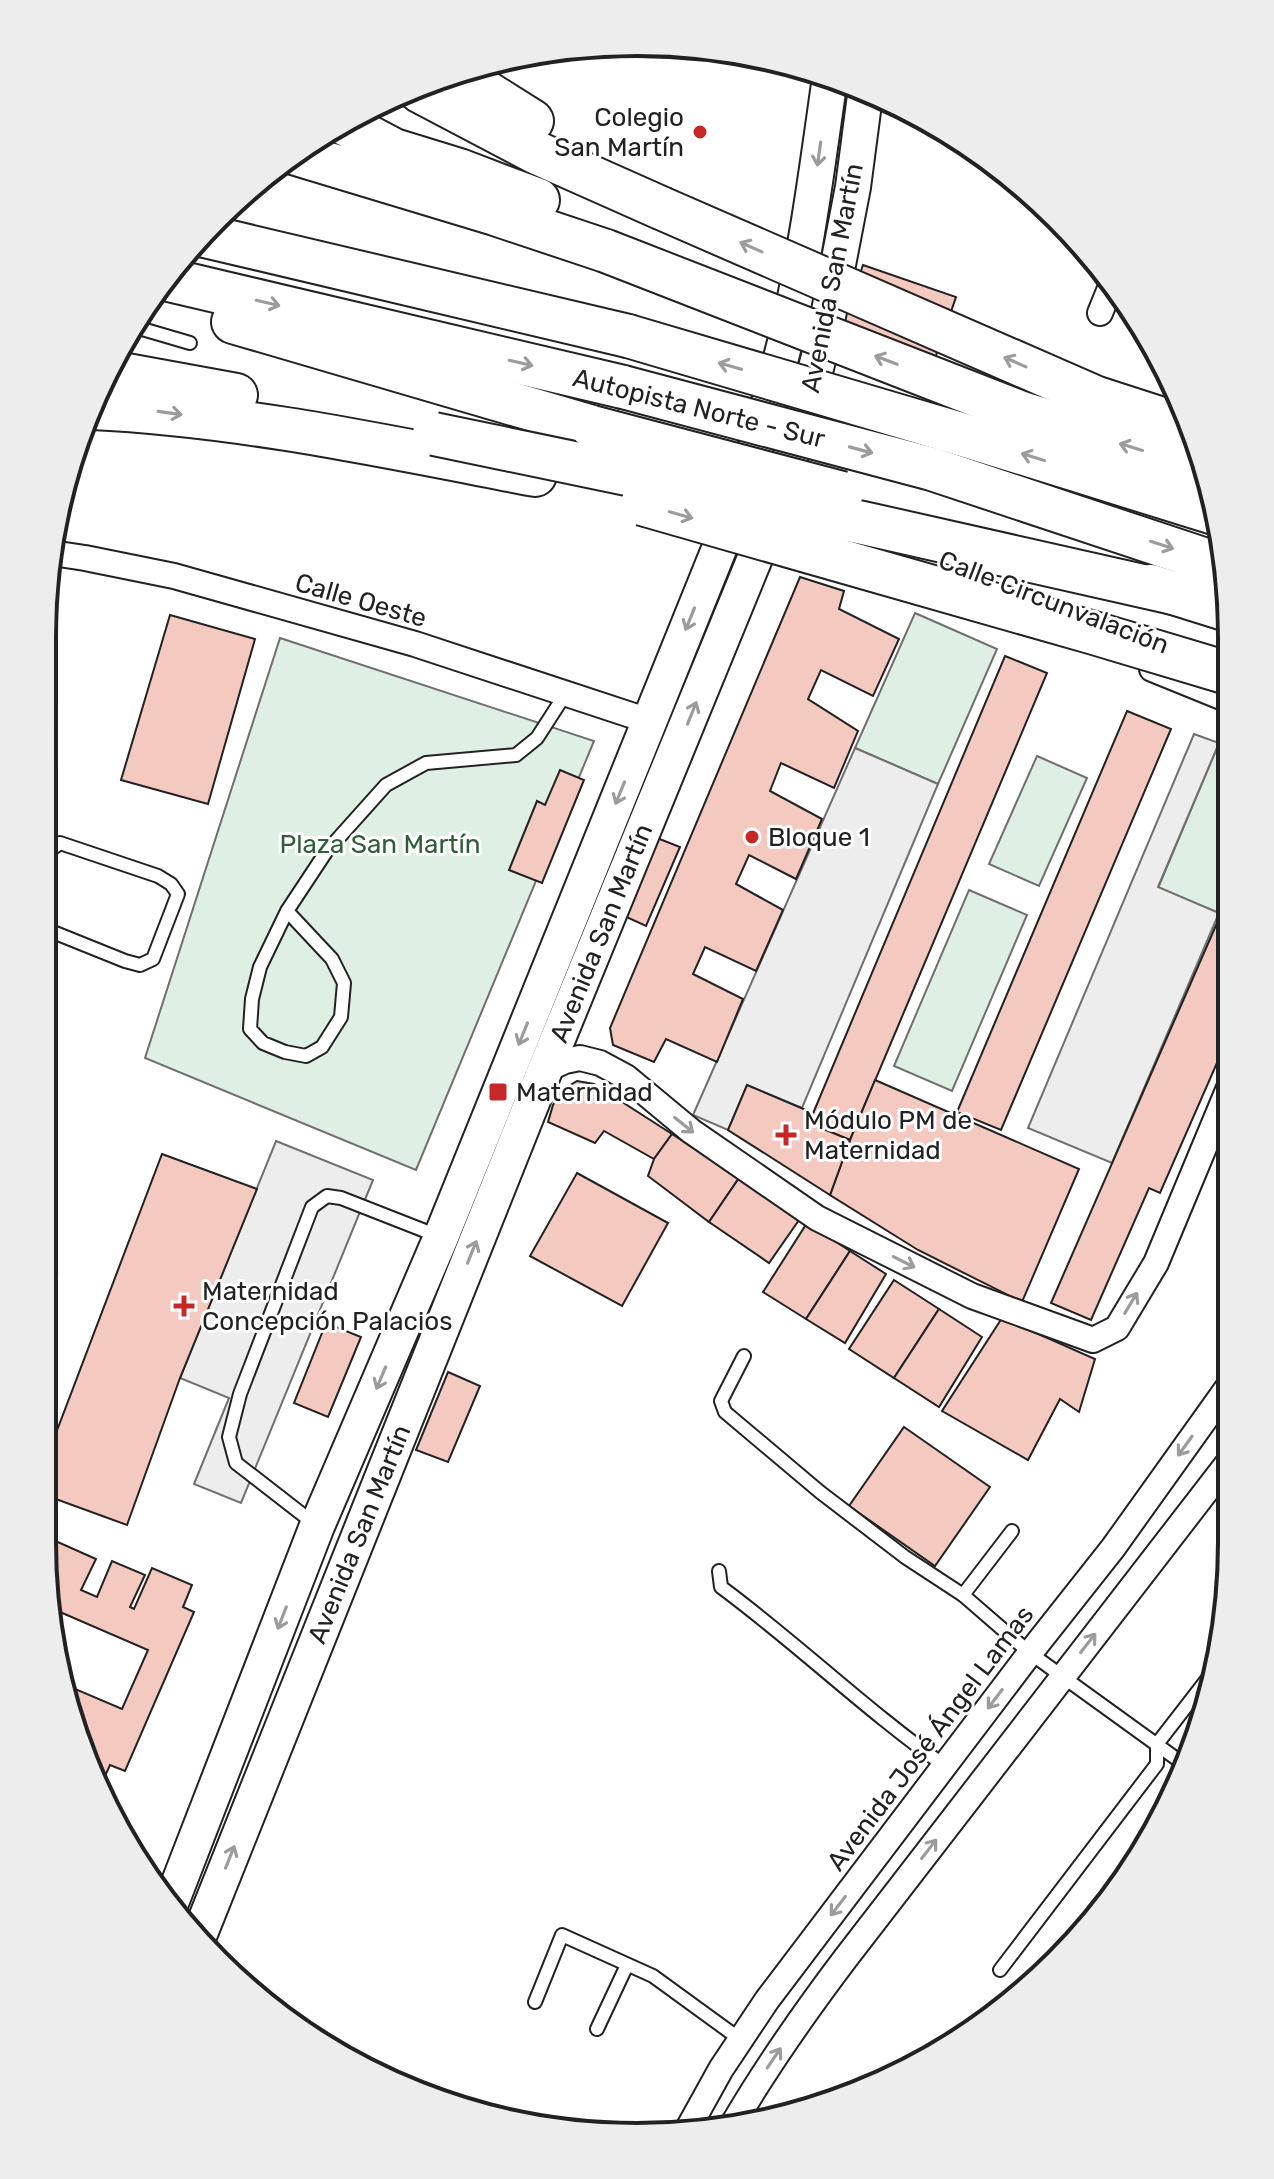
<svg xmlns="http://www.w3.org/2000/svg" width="1274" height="2179" font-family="Rubik,sans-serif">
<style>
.green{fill:#e0efe3;stroke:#6f6f6f;stroke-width:2}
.parking{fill:#ededed;stroke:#6f6f6f;stroke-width:2}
.building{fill:#f3c9c0;stroke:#222;stroke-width:2}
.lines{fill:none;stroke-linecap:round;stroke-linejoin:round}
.lane-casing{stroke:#222;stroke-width:16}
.street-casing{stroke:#222;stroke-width:28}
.secondary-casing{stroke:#222;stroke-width:38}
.highway-casing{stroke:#222;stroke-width:46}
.lane{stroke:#fff;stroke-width:12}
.street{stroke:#fff;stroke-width:24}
.secondary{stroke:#fff;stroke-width:34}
.highway{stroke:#fff;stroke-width:42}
.highway-bridge-casing{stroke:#222;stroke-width:46;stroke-linecap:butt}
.highway-bridge{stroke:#fff;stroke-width:42}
.oneway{stroke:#9c9c9c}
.poi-dot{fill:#c62828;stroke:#fff;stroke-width:3}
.labels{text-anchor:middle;stroke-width:6;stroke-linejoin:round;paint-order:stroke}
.poi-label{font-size:26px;fill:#222;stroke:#fff;text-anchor:start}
.street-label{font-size:26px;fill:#222;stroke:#fff}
.park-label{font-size:26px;fill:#2f5e38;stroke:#fff}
.rim{fill:none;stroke:#222;stroke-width:4}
</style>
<rect width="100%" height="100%" fill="#fff"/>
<g class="green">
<path d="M 915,613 L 997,649 L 938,784 L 855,748 Z"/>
<path d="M 280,638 L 594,741 L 416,1170 L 145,1058 Z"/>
<path d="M 1219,743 L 1231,748 L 1231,885 L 1219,913 L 1158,888 Z"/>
<path d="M 1037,756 L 1087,778 L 1039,886 L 989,864 Z"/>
<path d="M 969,890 L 1027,915 L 952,1091 L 894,1066 Z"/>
</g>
<g class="parking">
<path d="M 1194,734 L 1219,743 L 1158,887 L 1219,913 L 1112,1163 L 1028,1128 Z"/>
<path d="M 855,748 L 938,784 L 802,1108 L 747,1085 L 728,1130 L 693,1115 Z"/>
<path d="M 276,1141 L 373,1180 L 241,1503 L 194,1484 L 229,1398 L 180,1378 Z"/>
</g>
<g class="building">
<path d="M 863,265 L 956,297 L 929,376 L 835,345 Z"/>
<path d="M 800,577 L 844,591 L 839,609 L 899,639 L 873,696 L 821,670 L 808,699 L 858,731 L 834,788 L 781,763 L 770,791 L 822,819 L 796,879 L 749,855 L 736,884 L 783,910 L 756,971 L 705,947 L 693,974 L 743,999 L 717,1062 L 666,1039 L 654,1062 L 613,1045 L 610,1028 Z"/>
<path d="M 170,615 L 255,639 L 208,804 L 121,780 Z"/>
<path d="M 1005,656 L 1047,673 L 850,1140 L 809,1123 Z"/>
<path d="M 1127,711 L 1171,729 L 1001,1130 L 957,1112 Z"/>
<path d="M 560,770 L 584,780 L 542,883 L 509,870 L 537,801 L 545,805 Z"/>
<path d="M 657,838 L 680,847 L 646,926 L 622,915 Z"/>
<path d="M 1231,891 L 1231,1031 L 1160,1193 L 1149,1188 L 1091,1320 L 1051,1303 Z"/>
<path d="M 875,1080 L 1079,1169 L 1022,1302 L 918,1250 L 830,1195 L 850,1140 Z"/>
<path d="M 577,1081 L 594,1084 L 672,1134 L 654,1159 L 604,1131 L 595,1143 L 548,1122 L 553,1105 L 562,1090 Z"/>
<path d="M 747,1085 L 813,1113 L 809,1123 L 850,1140 L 830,1195 L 728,1130 Z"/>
<path d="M 672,1134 L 739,1178 L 709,1222 L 648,1176 L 654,1159 Z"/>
<path d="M 162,1154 L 257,1189 L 180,1378 L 127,1525 L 42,1494 L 42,1470 Z"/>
<path d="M 577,1173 L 668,1223 L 622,1306 L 530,1256 Z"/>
<path d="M 739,1178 L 799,1220 L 769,1263 L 709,1222 Z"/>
<path d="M 807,1223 L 850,1251 L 806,1319 L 763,1292 Z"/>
<path d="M 850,1251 L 886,1274 L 845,1343 L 806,1319 Z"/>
<path d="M 42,1269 L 57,1274 L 42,1311 Z"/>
<path d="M 894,1280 L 939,1309 L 894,1378 L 849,1349 Z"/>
<path d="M 939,1309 L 982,1337 L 939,1407 L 894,1378 Z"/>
<path d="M 1002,1318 L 1095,1359 L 1079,1412 L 1060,1399 L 1028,1460 L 942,1411 Z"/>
<path d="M 326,1323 L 361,1337 L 328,1417 L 294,1403 Z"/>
<path d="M 448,1372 L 480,1386 L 448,1462 L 416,1450 Z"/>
<path d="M 904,1427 L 990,1487 L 935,1566 L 849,1506 Z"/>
<path d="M 42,1535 L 96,1559 L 81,1590 L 97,1597 L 112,1561 L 145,1575 L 130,1607 L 134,1609 L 152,1568 L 192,1585 L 183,1607 L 194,1612 L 125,1771 L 110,1765 L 101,1785 L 84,1753 L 88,1745 L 78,1741 L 73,1733 L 66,1685 L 122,1709 L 148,1650 L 53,1609 Z"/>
</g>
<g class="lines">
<defs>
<g id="lane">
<path d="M 132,326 L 190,343"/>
<path d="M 287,911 L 332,959 L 344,983 L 341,1017 L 322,1047 L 306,1056 L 285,1052 L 263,1043 L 250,1029 L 252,999 L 260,967 L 287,911 L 326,852 L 386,785 L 426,763 L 516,755 L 537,738 L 566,693"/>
<path d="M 43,928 L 125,961 L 140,965 L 153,959 L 178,894 L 171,884 L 158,876 L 60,843 L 46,853 L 43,859"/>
<path d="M 744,1356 L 721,1401 L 725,1412 L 820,1492 L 905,1557 L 963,1595 L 1030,1653 L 1185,1765"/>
<path d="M 316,1525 L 236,1463 L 229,1437 L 240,1394 L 312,1207 L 327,1196 L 341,1198 L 438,1236"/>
<path d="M 719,1571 L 721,1587 C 798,1644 867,1711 945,1766"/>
<path d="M 963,1595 L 1012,1531"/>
<path d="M 1000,1970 L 1157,1764 L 1157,1744 L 1212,1673"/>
<path d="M 535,2002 L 562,1935 L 653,1976 L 741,2040"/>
<path d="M 597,2029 L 627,1965"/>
</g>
<g id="street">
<path d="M 1100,313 L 1111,286"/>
<path d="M 52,553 L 85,558 L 174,576 L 415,644 L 649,721"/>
<path d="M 1152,669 L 1231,701"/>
<path d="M 545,1070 L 565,1061 L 580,1058 L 600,1063 L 626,1077 L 691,1131 L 817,1218 L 972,1296 L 1093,1340 L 1117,1328 L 1156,1263 L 1231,1083"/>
<path d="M 733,2124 C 767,2066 805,2012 845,1959 L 1231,1459"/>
<path d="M 685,2134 L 721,2069 L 767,2000 L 1030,1653 L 1113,1548 L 1231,1383"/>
</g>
<g id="secondary">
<path d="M 169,1908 L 317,1526 L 441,1237 L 734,512 C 755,452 773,392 788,330 C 807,247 818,162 830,77"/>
<path d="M 199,1936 L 545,1070 L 769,524 L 804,414 L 824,337 L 853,187 L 866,88"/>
</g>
<g id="highway">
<path d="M 456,73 L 532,121"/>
<path d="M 414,86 L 421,92 L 535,152 L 661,208"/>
<path d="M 343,123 L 394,150 L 459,170 L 538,200"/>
<path d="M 293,153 L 495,214 L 606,251"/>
<path d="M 201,235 L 628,336"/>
<path d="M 165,279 L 623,387"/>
<path d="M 233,322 L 592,427"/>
<path d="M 110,372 L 236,395"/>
<path d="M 92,408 C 241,415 389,447 535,475"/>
</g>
</defs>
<use href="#lane" class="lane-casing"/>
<use href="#street" class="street-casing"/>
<use href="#secondary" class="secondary-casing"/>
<use href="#highway" class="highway-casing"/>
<use href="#lane" class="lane"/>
<use href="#street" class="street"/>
<use href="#secondary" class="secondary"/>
<use href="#highway" class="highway"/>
<defs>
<g id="highway-bridge">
<path d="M 661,208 L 1097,398 L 1193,429"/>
<path d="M 606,251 L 1022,413 L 1205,470"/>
<path d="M 628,336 L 957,433 L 1214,513"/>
<path d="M 623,387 L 932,469 L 1224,566"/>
<path d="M 592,427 L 842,493"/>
<path d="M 434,434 L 863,523 L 1178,594"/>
<path d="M 642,504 L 1094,633 L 1231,674"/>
<path d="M 1151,586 L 1231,611"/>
</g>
</defs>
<use href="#highway-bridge" class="highway-bridge-casing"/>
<use href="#highway-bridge" class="highway-bridge"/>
</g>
<defs><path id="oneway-shaft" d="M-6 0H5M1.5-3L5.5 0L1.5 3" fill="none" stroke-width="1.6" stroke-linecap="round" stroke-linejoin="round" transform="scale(2)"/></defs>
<g class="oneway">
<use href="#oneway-shaft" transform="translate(819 154) rotate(98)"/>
<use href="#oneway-shaft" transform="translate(751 247) rotate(-156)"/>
<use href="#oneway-shaft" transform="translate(268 303) rotate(13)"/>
<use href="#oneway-shaft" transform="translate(886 360) rotate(-159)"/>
<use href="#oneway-shaft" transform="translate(1015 362) rotate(-156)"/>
<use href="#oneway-shaft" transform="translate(521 363) rotate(13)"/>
<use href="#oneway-shaft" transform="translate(730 366) rotate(-164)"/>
<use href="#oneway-shaft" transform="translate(170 413) rotate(8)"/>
<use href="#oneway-shaft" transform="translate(1131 447) rotate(-163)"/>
<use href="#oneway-shaft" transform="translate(861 450) rotate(15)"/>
<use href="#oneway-shaft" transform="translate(1033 457) rotate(-163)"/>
<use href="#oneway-shaft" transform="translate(681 515) rotate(16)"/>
<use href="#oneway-shaft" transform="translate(1162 545) rotate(18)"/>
<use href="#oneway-shaft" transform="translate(690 619) rotate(112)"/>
<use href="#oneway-shaft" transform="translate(692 713) rotate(-68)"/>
<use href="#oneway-shaft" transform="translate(620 793) rotate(112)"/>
<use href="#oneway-shaft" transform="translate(523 1034) rotate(112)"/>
<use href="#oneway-shaft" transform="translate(684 1125) rotate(39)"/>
<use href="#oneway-shaft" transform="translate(472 1252) rotate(-68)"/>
<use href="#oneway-shaft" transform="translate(904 1262) rotate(27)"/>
<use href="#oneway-shaft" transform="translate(1131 1303) rotate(-59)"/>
<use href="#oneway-shaft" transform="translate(381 1378) rotate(113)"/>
<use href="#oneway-shaft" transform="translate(1185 1446) rotate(126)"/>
<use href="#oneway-shaft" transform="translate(282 1618) rotate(111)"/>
<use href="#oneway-shaft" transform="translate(1088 1643) rotate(-52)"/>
<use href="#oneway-shaft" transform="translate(995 1699) rotate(127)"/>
<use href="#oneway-shaft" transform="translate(929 1849) rotate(-52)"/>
<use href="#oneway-shaft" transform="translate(230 1857) rotate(-68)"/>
<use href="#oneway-shaft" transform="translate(838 1906) rotate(128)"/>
<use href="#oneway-shaft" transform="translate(774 2058) rotate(-56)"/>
</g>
<g class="poi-dot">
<circle cx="700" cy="132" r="8"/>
<circle cx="752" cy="837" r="8"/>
<rect x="488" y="1082" width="20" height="20" rx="4"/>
<path d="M782 1123h8v8h8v8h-8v8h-8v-8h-8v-8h8z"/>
<path d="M180 1294h8v8h8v8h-8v8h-8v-8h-8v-8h8z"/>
</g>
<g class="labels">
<g class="poi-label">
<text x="684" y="126" text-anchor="end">Colegio<tspan x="684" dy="30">San Martín</tspan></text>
<text x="768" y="846">Bloque 1</text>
<text x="516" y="1101">Maternidad</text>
<text x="804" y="1129">Módulo PM de<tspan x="804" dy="30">Maternidad</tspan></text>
<text x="202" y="1300">Maternidad<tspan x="202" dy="30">Concepción Palacios</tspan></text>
</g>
<g class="street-label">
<text transform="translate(832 278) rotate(-79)" y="9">Avenida San Martín</text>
<text transform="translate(699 408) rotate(14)" y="9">Autopista Norte - Sur</text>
<text transform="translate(361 600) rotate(16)" y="9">Calle Oeste</text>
<text transform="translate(1054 602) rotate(21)" y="9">Calle Circunvalación</text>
<text transform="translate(601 933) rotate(-68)" y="9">Avenida San Martín</text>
<text transform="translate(359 1534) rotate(-68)" y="9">Avenida San Martín</text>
<text transform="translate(930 1738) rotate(-53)" y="9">Avenida José Ángel Lamas</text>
</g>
<g class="park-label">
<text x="380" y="853">Plaza San Martín</text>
</g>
</g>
<path d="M0 0H1274V2179H0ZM637 56H637A581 581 0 0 1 1218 637V1542A581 581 0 0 1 637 2123H637A581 581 0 0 1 56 1542V637A581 581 0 0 1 637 56Z" fill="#ededed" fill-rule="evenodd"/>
<path class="rim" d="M637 56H637A581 581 0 0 1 1218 637V1542A581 581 0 0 1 637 2123H637A581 581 0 0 1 56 1542V637A581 581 0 0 1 637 56Z"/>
</svg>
